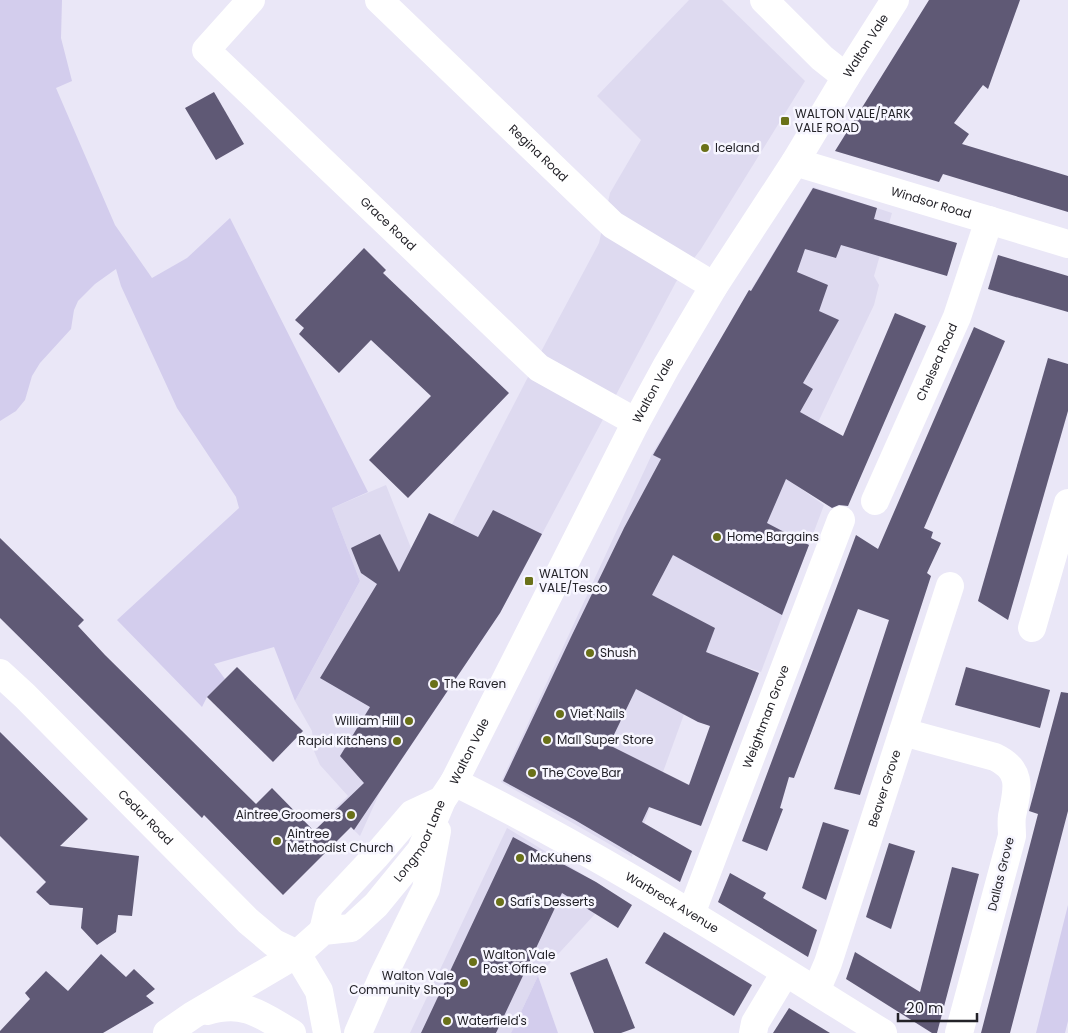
<svg xmlns="http://www.w3.org/2000/svg" width="1068" height="1033" font-family="Poppins,sans-serif">
<style>
.built{fill:#dedaf0}
.green{fill:#d3cded}
.building{fill:#5f5975;fill-rule:evenodd}
.lines{fill:none;stroke-linecap:round;stroke-linejoin:round}
.minor{stroke:#fff;stroke-width:28}
.major{stroke:#fff;stroke-width:28}
.highway{stroke:#fff;stroke-width:28}
.poi-dot{fill:#6a7119;stroke:#f7f6ff;stroke-width:2}
.labels{text-anchor:middle;stroke-width:5;stroke-linejoin:round;paint-order:stroke}
.street-label{font-size:12px;fill:#232228;stroke:#f7f6ff}
.poi-label{font-size:12px;fill:#232228;stroke:#f7f6ff;text-anchor:start}
</style>
<rect width="100%" height="100%" fill="#eae7f7"/>
<g class="built">
<path d="M 689,0 L 722,0 L 805,81 L 701,249 L 676,282 L 500,613 L 380,792 L 360,836 L 333,810 L 348,796 L 320,765 L 314,751 L 312,731 L 295,701 L 360,581 L 332,508 L 386,485 L 411,548 L 434,559 L 544,346 L 599,243 L 610,193 L 641,140 L 597,96 Z"/>
<path d="M 813,187 L 892,213 L 874,276 L 879,285 L 874,305 L 790,481 L 824,505 L 761,672 L 706,654 L 632,857 L 501,782 L 652,454 Z"/>
<path d="M 507,828 L 610,891 L 595,914 L 538,976 L 511,1033 L 410,1033 Z"/>
</g>
<g class="green">
<path d="M 0,0 L 62,0 L 61,38 L 72,81 L 56,88 L 115,225 L 152,278 L 187,258 L 230,218 L 368,492 L 332,508 L 360,581 L 295,701 L 274,647 L 214,664 L 225,679 L 207,697 L 202,707 L 117,620 L 239,508 L 236,497 L 177,408 L 121,286 L 116,269 L 95,284 L 78,301 L 74,310 L 71,329 L 40,363 L 32,376 L 25,400 L 16,411 L 0,421 Z"/>
<path d="M 1068,905 L 1068,1021 L 1065,1033 L 1036,1033 Z"/>
<path d="M 538,976 L 558,1033 L 511,1033 Z"/>
</g>
<g class="building">
<path d="M 929,0 L 1020,0 L 988,89 L 983,85 L 954,123 L 969,134 L 962,144 L 1068,176 L 1068,212 L 943,174 L 939,182 L 835,151 Z"/>
<path d="M 214,92 L 244,144 L 216,160 L 185,108 Z"/>
<path d="M 813,188 L 877,208 L 874,219 L 957,243 L 947,276 L 841,245 L 836,258 L 805,249 L 797,272 L 828,285 L 819,311 L 839,320 L 803,383 L 813,389 L 800,412 L 843,436 L 895,313 L 926,326 L 848,506 L 839,505 L 832,508 L 786,479 L 767,523 L 809,545 L 782,615 L 673,555 L 652,595 L 715,628 L 706,652 L 759,673 L 701,826 L 649,807 L 642,822 L 692,851 L 680,882 L 575,820 L 503,781 L 571,637 L 624,528 L 661,459 L 653,455 L 749,290 L 751,291 ZM 636,689 L 698,722 L 710,726 L 689,785 L 609,745 Z"/>
<path d="M 364,248 L 386,270 L 383,273 L 509,393 L 408,498 L 369,460 L 431,396 L 371,340 L 339,373 L 299,334 L 304,328 L 295,320 Z"/>
<path d="M 998,255 L 1068,276 L 1068,312 L 988,289 Z"/>
<path d="M 974,327 L 1005,341 L 924,528 L 933,532 L 931,538 L 941,543 L 927,573 L 931,576 L 860,795 L 834,789 L 889,620 L 858,609 L 794,778 L 789,777 L 780,808 L 783,809 L 767,851 L 742,841 L 856,535 L 878,549 Z"/>
<path d="M 1048,358 L 1068,364 L 1068,411 L 1008,620 L 978,601 Z"/>
<path d="M 493,510 L 542,534 L 500,613 L 354,830 L 351,827 L 283,895 L 204,815 L 202,818 L 0,618 L 0,538 L 84,620 L 78,626 L 105,655 L 256,804 L 272,788 L 314,831 L 364,783 L 340,756 L 370,707 L 320,678 L 377,584 L 361,573 L 351,548 L 380,534 L 399,572 L 429,513 L 478,537 Z"/>
<path d="M 237,667 L 303,731 L 273,762 L 207,697 Z"/>
<path d="M 966,667 L 1050,690 L 1040,728 L 955,705 Z"/>
<path d="M 1061,692 L 1068,693 L 1068,811 L 1010,1033 L 981,1033 L 1038,814 L 1029,811 Z"/>
<path d="M 0,732 L 88,819 L 60,846 L 139,856 L 132,916 L 118,915 L 116,932 L 97,945 L 81,928 L 83,908 L 50,905 L 36,892 L 46,882 L 0,836 Z"/>
<path d="M 823,822 L 849,830 L 826,900 L 802,888 Z"/>
<path d="M 513,837 L 596,882 L 632,905 L 618,928 L 562,893 L 496,1033 L 421,1033 Z"/>
<path d="M 889,843 L 915,851 L 891,929 L 866,917 Z"/>
<path d="M 952,867 L 979,874 L 937,1033 L 932,1033 L 846,979 L 855,952 L 920,992 Z"/>
<path d="M 730,873 L 766,893 L 763,898 L 817,930 L 808,957 L 718,902 Z"/>
<path d="M 664,932 L 752,985 L 734,1016 L 645,963 Z"/>
<path d="M 101,954 L 126,977 L 134,969 L 155,989 L 146,996 L 154,1003 L 103,1033 L 0,1033 L 0,1031 L 30,999 L 25,993 L 46,971 L 68,991 Z"/>
<path d="M 607,958 L 635,1028 L 621,1033 L 594,1033 L 570,973 Z"/>
<path d="M 789,1008 L 830,1033 L 773,1033 Z"/>
</g>
<g class="lines">
<g class="minor">
<path id="s1" d="M 251,0 L 206,50 L 539,368 L 636,422"/>
<path id="s2" d="M 379,0 L 613,225 L 714,286"/>
<path d="M 764,0 L 822,58 L 846,77"/>
<path id="s3" d="M 795,162 L 1068,244"/>
<path id="s4" d="M 875,501 L 957,317 L 989,220"/>
<path d="M 1032,628 L 1068,503"/>
<path id="s5" d="M 0,673 L 25,696 L 248,921 L 274,943 L 297,954"/>
<path d="M 903,732 L 995,757 C 1024,771 1017,790 1012,816 C 1011,822 1012,829 1012,836 L 959,1033"/>
<path id="s6" d="M 454,782 C 603,855 743,946 883,1033"/>
<path id="s7" d="M 691,914 L 841,520"/>
<path id="s8" d="M 816,991 L 828,963 L 950,586"/>
<path d="M 753,1033 L 755,1023 L 785,973"/>
</g>
<g class="major">
<path d="M 207,1011 C 245,1000 261,1015 292,1033"/>
<path d="M 167,1033 L 193,1015 L 297,954"/>
</g>
<g class="highway">
<path d="M 323,931 L 329,906 L 376,856 L 412,814 L 442,800"/>
<path id="s9" d="M 327,1033 L 319,991 L 297,954 L 323,931 L 351,928 L 376,905 L 421,850 L 442,800 L 454,782 L 636,422 L 666,367 L 714,286 L 795,162 L 846,77 L 895,0"/>
<path d="M 358,1033 L 383,976 L 426,889 L 437,831"/>
</g>
</g>
<g class="poi-dot">
<rect x="780" y="116" width="10" height="10" rx="2.5"/>
<circle cx="705" cy="148" r="5"/>
<circle cx="717" cy="537" r="5"/>
<rect x="524" y="576" width="10" height="10" rx="2.5"/>
<circle cx="590" cy="653" r="5"/>
<circle cx="434" cy="684" r="5"/>
<circle cx="560" cy="714" r="5"/>
<circle cx="409" cy="721" r="5"/>
<circle cx="547" cy="740" r="5"/>
<circle cx="397" cy="741" r="5"/>
<circle cx="532" cy="773" r="5"/>
<circle cx="351" cy="815" r="5"/>
<circle cx="277" cy="841" r="5"/>
<circle cx="520" cy="858" r="5"/>
<circle cx="500" cy="902" r="5"/>
<circle cx="473" cy="962" r="5"/>
<circle cx="464" cy="983" r="5"/>
<circle cx="447" cy="1021" r="5"/>
</g>
<g class="labels">
<g class="street-label">
<text dy="4" stroke="none"><textPath href="#s9" startOffset="1174">Walton Vale</textPath></text>
<text dy="4" stroke="none"><textPath href="#s2" startOffset="221">Regina Road</textPath></text>
<text dy="4" stroke="none"><textPath href="#s3" startOffset="142">Windsor Road</textPath></text>
<text dy="4" stroke="none"><textPath href="#s1" startOffset="319">Grace Road</textPath></text>
<text dy="4" stroke="none"><textPath href="#s4" startOffset="152">Chelsea Road</textPath></text>
<text dy="4" stroke="none"><textPath href="#s9" startOffset="769">Walton Vale</textPath></text>
<text dy="4" stroke="none"><textPath href="#s7" startOffset="211">Weightman Grove</textPath></text>
<text dy="4" stroke="none"><textPath href="#s9" startOffset="364">Walton Vale</textPath></text>
<text dy="4" stroke="none"><textPath href="#s8" startOffset="214">Beaver Grove</textPath></text>
<text dy="4" stroke="none"><textPath href="#s5" startOffset="205">Cedar Road</textPath></text>
<text dy="4" stroke="none"><textPath href="#s9" startOffset="261">Longmoor Lane</textPath></text>
<text transform="translate(1001 874) rotate(-76)" y="4">Dallas Grove</text>
<text dy="4" stroke="none"><textPath href="#s6" startOffset="249">Warbreck Avenue</textPath></text>
</g>
<g class="poi-label">
<text x="795" y="118">WALTON VALE/PARK<tspan x="795" dy="14">VALE ROAD</tspan></text>
<text x="715" y="152">Iceland</text>
<text x="727" y="541">Home Bargains</text>
<text x="539" y="578">WALTON<tspan x="539" dy="14">VALE/Tesco</tspan></text>
<text x="600" y="657">Shush</text>
<text x="444" y="688">The Raven</text>
<text x="570" y="718">Viet Nails</text>
<text x="399" y="725" text-anchor="end">William Hill</text>
<text x="557" y="744">Mall Super Store</text>
<text x="387" y="745" text-anchor="end">Rapid Kitchens</text>
<text x="542" y="777">The Cove Bar</text>
<text x="341" y="819" text-anchor="end">Aintree Groomers</text>
<text x="287" y="838">Aintree<tspan x="287" dy="14">Methodist Church</tspan></text>
<text x="530" y="862">McKuhens</text>
<text x="510" y="906">Safi's Desserts</text>
<text x="483" y="959">Walton Vale<tspan x="483" dy="14">Post Office</tspan></text>
<text x="454" y="980" text-anchor="end">Walton Vale<tspan x="454" dy="14">Community Shop</tspan></text>
<text x="457" y="1025">Waterfield's</text>
</g>
</g>
<path d="M898 1013v8h79v-8" fill="none" stroke="#232228" stroke-width="2.5"/>
<text x="906" y="1013" font-size="15" fill="#232228" stroke="#f7f6ff" stroke-width="4" paint-order="stroke">20 m</text>
</svg>
